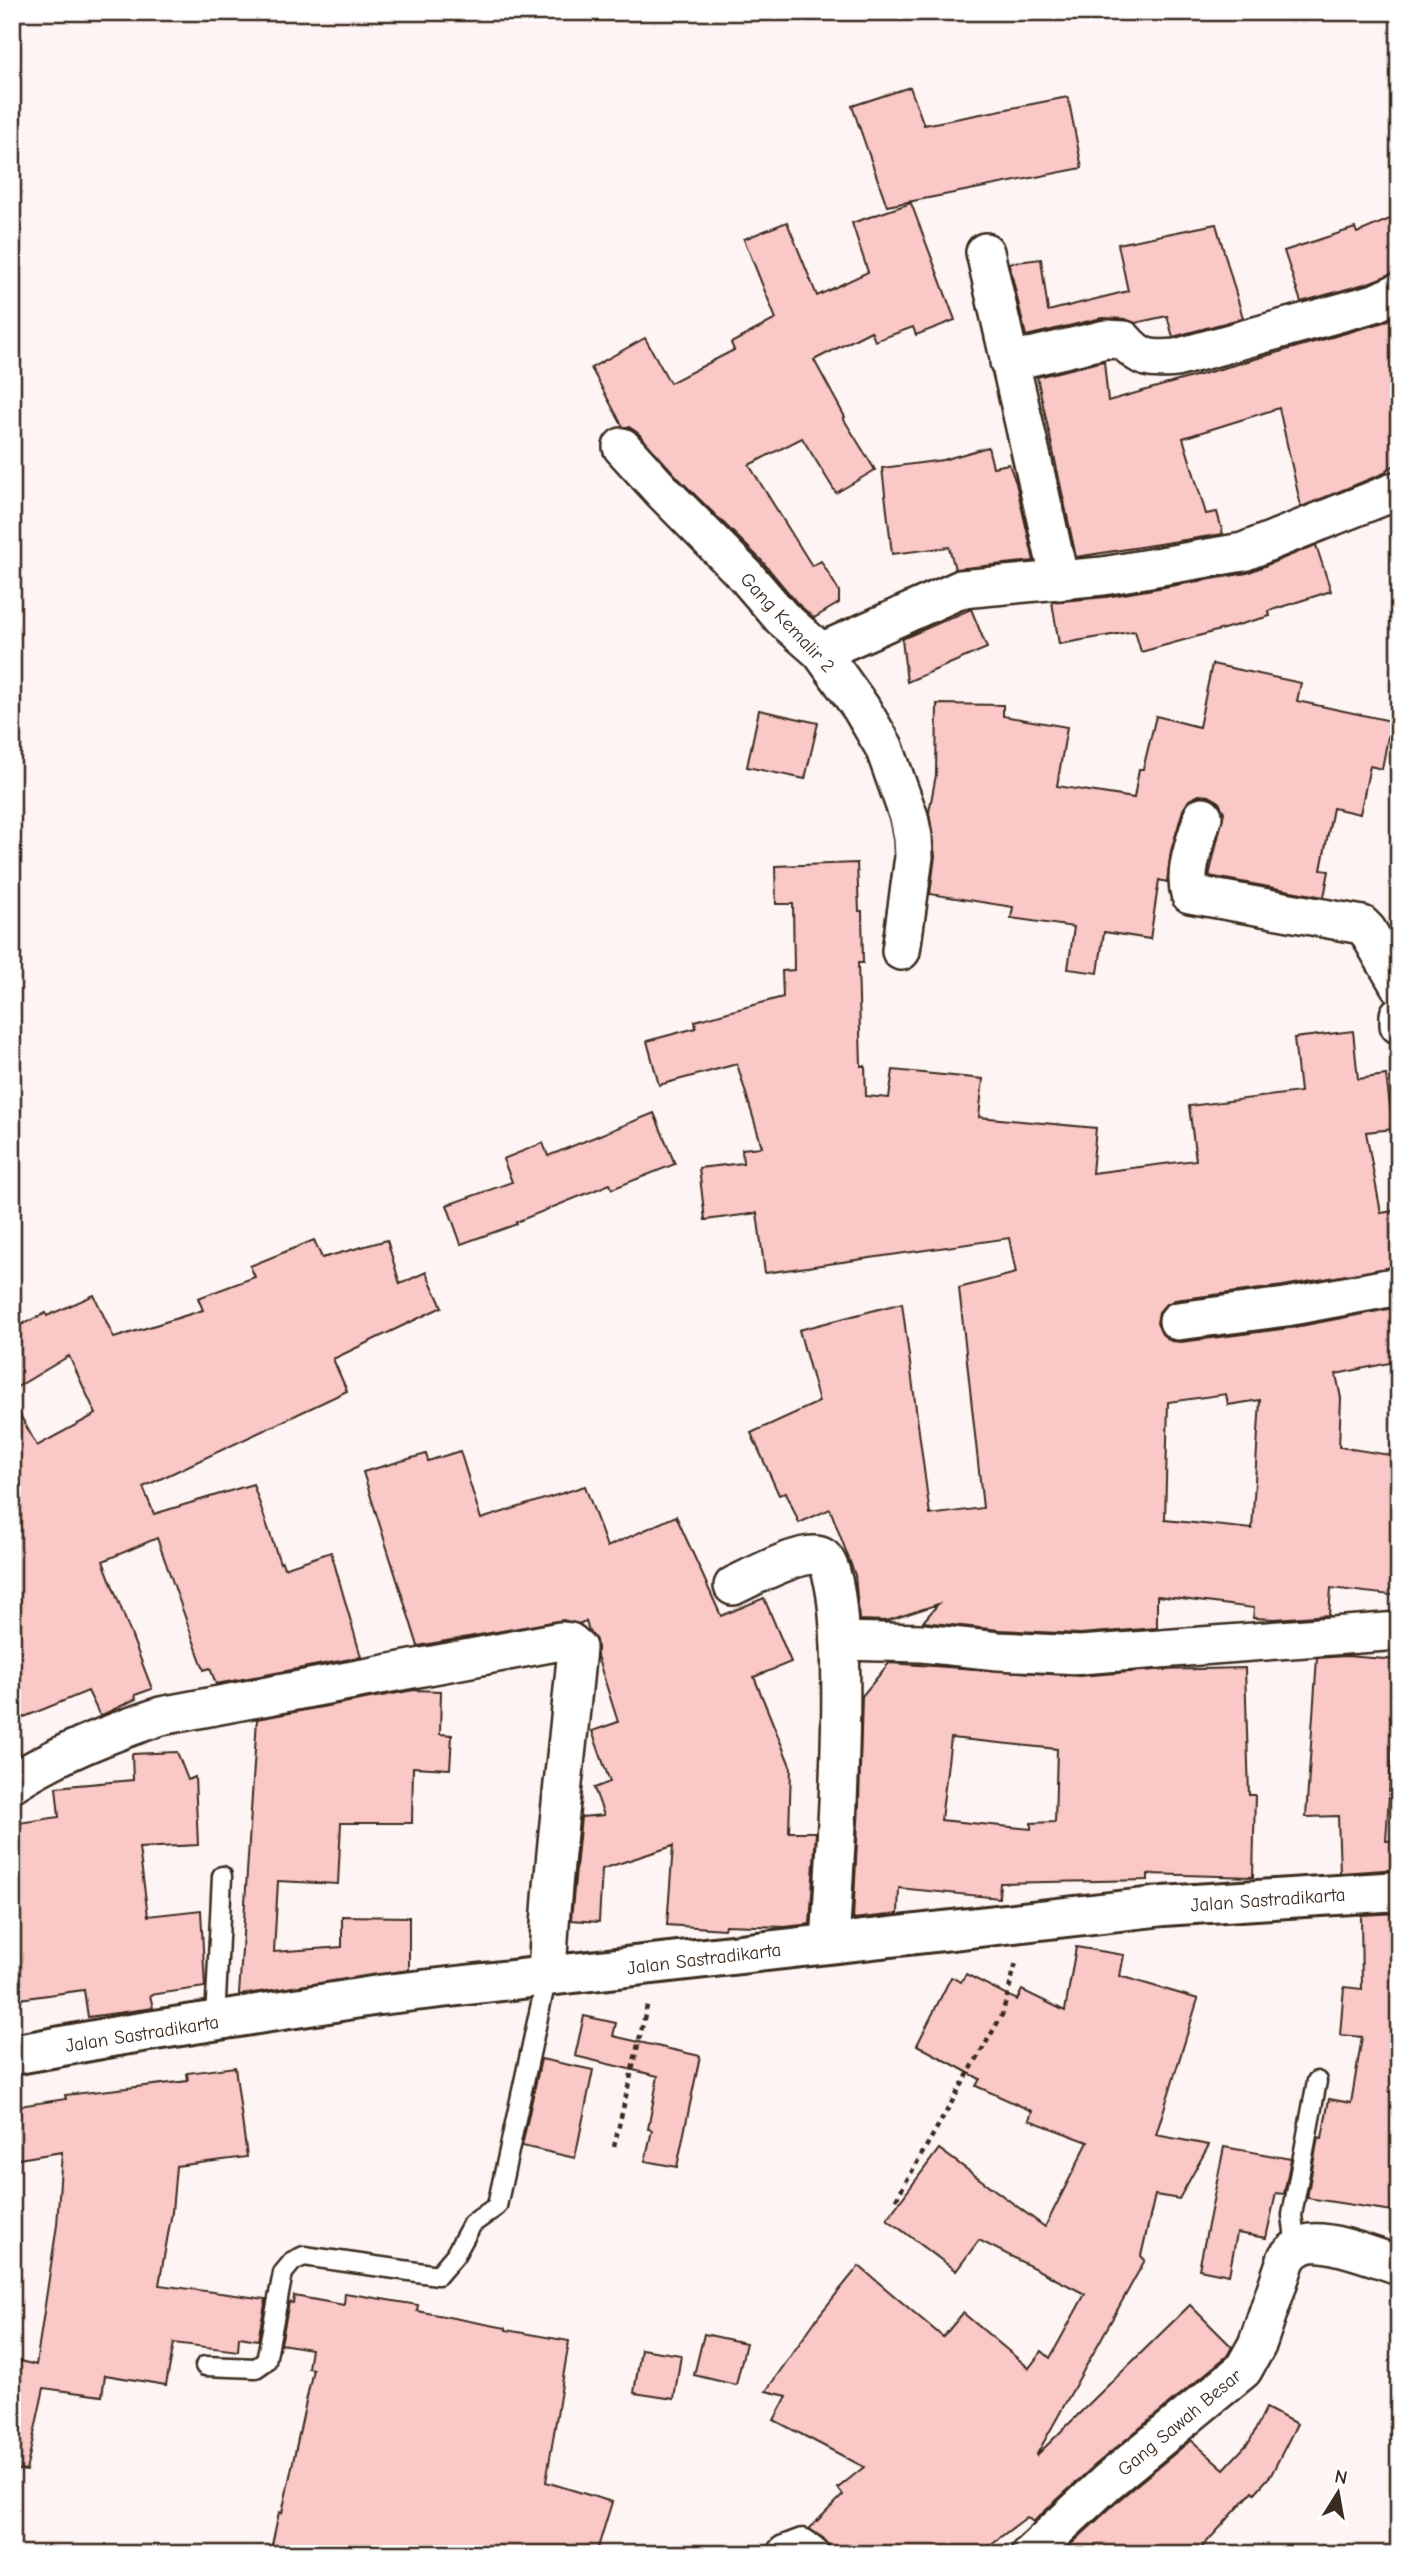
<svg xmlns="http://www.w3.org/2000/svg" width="1411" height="2566" font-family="'Comic Neue',sans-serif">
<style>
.building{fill:#f9c8c7;stroke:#3b2a1e;stroke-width:2;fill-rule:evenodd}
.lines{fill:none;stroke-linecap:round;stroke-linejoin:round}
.lane-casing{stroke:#3b2a1e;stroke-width:23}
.street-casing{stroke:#3b2a1e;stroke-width:42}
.secondary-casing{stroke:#3b2a1e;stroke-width:44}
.path{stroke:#3b2a1e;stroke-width:4.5;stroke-dasharray:5 5;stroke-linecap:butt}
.lane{stroke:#fff;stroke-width:18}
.street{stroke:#fff;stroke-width:37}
.secondary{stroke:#fff;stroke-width:38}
.labels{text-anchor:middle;stroke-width:7;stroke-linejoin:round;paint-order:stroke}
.street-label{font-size:19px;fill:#3b2a1e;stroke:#fff}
</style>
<rect width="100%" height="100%" fill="#fef4f4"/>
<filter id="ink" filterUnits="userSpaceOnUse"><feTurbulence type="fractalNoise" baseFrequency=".0143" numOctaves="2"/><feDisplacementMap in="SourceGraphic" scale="14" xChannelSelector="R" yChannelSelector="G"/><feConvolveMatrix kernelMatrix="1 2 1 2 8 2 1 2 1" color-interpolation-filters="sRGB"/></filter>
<g filter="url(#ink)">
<g class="building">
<path d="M 910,87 L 924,125 L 1068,97 L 1082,168 L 887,206 L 852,106 Z"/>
<path d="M 911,203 L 955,320 L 916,335 L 913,327 L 875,341 L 871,331 L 814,360 L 845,417 L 843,418 L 875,470 L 836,493 L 802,438 L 749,465 L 812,566 L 821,561 L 839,591 L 839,603 L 814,618 L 797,603 L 762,561 L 678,478 L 638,433 L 629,427 L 623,427 L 591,368 L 645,338 L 670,383 L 734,350 L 731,343 L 776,319 L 744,239 L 787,222 L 817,296 L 868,272 L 852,223 Z"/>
<path d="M 1399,215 L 1399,271 L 1368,283 L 1301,302 L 1284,251 L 1355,228 L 1357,233 Z"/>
<path d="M 1216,224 L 1243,318 L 1173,337 L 1167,316 L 1135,323 L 1125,319 L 1102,318 L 1026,336 L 1009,263 L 1041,259 L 1048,311 L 1128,291 L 1118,244 Z"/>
<path d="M 1399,315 L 1399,463 L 1386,470 L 1387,472 L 1301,507 L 1279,408 L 1183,438 L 1206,514 L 1217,512 L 1223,534 L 1076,557 L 1037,377 L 1104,361 L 1108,401 L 1381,323 Z"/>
<path d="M 988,447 L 993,467 L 1009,464 L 1016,483 L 1034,561 L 955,569 L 949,547 L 892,554 L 882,468 L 943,460 Z"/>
<path d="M 1316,545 L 1331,591 L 1269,611 L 1270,616 L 1141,652 L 1135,631 L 1059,644 L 1052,602 L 1106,597 L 1247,573 Z"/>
<path d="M 971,609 L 987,648 L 907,682 L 902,639 Z"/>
<path d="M 1212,664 L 1301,683 L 1297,701 L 1391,721 L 1382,769 L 1370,766 L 1360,814 L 1333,808 L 1321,870 L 1329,871 L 1324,897 L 1209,876 L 1224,812 L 1218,801 L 1209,796 L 1199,795 L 1189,800 L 1183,810 L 1171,851 L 1167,882 L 1159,880 L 1150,939 L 1104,932 L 1098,973 L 1068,969 L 1074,927 L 1011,918 L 1013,907 L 930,894 L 935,856 L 929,812 L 936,775 L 937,704 L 1003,705 L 1003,716 L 1067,727 L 1057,786 L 1134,798 L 1139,769 L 1143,769 L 1156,716 L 1199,727 Z"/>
<path d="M 759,710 L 818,723 L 805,779 L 747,767 Z"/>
<path d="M 857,863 L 859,911 L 862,911 L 863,963 L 858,963 L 861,1066 L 865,1066 L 866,1096 L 889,1098 L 893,1070 L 983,1079 L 979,1117 L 1096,1128 L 1092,1173 L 1196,1160 L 1189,1106 L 1300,1092 L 1294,1038 L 1353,1031 L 1358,1079 L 1386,1075 L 1393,1129 L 1366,1132 L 1381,1213 L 1399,1210 L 1399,1266 L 1283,1286 L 1175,1300 L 1165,1305 L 1159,1312 L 1157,1323 L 1162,1334 L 1171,1341 L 1181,1342 L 1290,1328 L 1399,1307 L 1399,1361 L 1336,1374 L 1341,1398 L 1339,1447 L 1396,1456 L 1391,1488 L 1399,1489 L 1399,1596 L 1331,1588 L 1329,1615 L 1275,1619 L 1253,1618 L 1254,1608 L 1157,1596 L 1157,1628 L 1080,1634 L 1000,1630 L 923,1622 L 938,1604 L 887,1621 L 859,1620 L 855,1575 L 830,1509 L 799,1523 L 786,1492 L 779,1495 L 751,1433 L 819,1402 L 799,1330 L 902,1303 L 930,1515 L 983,1508 L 959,1288 L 1016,1273 L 1009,1238 L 765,1273 L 757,1213 L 705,1220 L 699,1168 L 743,1163 L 742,1149 L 762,1147 L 737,1064 L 659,1085 L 647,1041 L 696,1028 L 695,1021 L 783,997 L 782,971 L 794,970 L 793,904 L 776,904 L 775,866 ZM 1226,1394 L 1228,1405 L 1260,1400 L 1252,1529 L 1165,1520 L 1168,1402 Z"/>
<path d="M 654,1113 L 675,1164 L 612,1189 L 610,1184 L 516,1222 L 517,1224 L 461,1244 L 447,1205 L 512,1182 L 503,1159 L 543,1143 L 548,1156 Z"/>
<path d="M 314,1240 L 322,1258 L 387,1240 L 400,1284 L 426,1272 L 442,1307 L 333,1359 L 347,1391 L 143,1487 L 154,1514 L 253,1484 L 280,1563 L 282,1562 L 284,1568 L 331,1552 L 361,1657 L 216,1684 L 210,1668 L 204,1670 L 157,1538 L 103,1561 L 152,1689 L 135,1695 L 136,1699 L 100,1716 L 88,1691 L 12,1722 L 12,1400 L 37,1446 L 96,1414 L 69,1356 L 12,1390 L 12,1329 L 46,1313 L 47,1316 L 94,1295 L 114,1338 L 203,1310 L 198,1298 L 255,1277 L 250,1266 Z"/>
<path d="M 460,1451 L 481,1519 L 585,1486 L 607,1547 L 676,1516 L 721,1616 L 764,1598 L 791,1662 L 754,1677 L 791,1768 L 789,1832 L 816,1832 L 810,1924 L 785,1927 L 725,1925 L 724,1929 L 667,1925 L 673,1846 L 602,1869 L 599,1922 L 571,1920 L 581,1817 L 604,1815 L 594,1788 L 610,1782 L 592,1731 L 618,1722 L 597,1656 L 596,1640 L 589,1631 L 586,1621 L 578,1624 L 563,1620 L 418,1646 L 363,1472 L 426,1454 L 428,1461 Z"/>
<path d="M 1346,1656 L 1398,1660 L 1386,1841 L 1399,1840 L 1399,1869 L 1340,1873 L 1338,1816 L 1306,1817 L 1317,1658 Z"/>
<path d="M 889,1663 L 1079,1676 L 1156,1670 L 1245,1668 L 1249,1795 L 1255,1795 L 1253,1877 L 1148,1874 L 1148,1880 L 1000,1883 L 999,1898 L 899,1888 L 898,1914 L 853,1919 L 859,1804 L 862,1696 ZM 951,1738 L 1057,1749 L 1055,1822 L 1031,1823 L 1031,1829 L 941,1820 Z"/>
<path d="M 414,1690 L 441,1691 L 440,1734 L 452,1735 L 450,1769 L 413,1767 L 412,1823 L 341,1823 L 338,1884 L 278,1881 L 274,1952 L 342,1947 L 342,1916 L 409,1917 L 409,1970 L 239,1995 L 257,1719 Z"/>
<path d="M 177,1752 L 188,1780 L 195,1777 L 198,1845 L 139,1848 L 148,1916 L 201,1910 L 205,1987 L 150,1995 L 153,2008 L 88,2017 L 84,1990 L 12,2000 L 12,1824 L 59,1817 L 56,1787 L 133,1780 L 132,1754 Z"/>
<path d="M 1399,1913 L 1399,2212 L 1307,2198 L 1318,2137 L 1322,2138 L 1329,2099 L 1351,2103 L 1362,2037 L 1340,2035 L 1344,1987 L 1362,1989 L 1361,1915 Z"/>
<path d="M 1076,1947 L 1124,1955 L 1120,1976 L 1198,1999 L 1156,2135 L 1209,2145 L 1179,2199 L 1155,2195 L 1141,2256 L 1145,2260 L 1036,2456 L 1190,2305 L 1232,2347 L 1227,2356 L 1094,2466 L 1033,2522 L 1027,2517 L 978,2554 L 831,2554 L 829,2545 L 823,2538 L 809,2529 L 843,2495 L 838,2488 L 864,2467 L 774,2420 L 787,2396 L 766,2391 L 820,2314 L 859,2266 L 943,2337 L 963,2313 L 1029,2368 L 1042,2351 L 1050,2358 L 1085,2294 L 979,2240 L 956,2271 L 887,2219 L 939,2149 L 1045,2227 L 1088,2142 L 1029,2120 L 1032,2111 L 976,2086 L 980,2079 L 917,2045 L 951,1977 L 961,1982 L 966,1974 L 1017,2000 L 1022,1990 L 1065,2011 Z"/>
<path d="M 584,2016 L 616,2023 L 613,2036 L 700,2056 L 677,2167 L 645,2161 L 652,2130 L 648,2129 L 658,2076 L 575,2056 Z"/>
<path d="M 541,2059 L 593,2070 L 575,2158 L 522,2146 Z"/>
<path d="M 235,2067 L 247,2157 L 176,2166 L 172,2212 L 159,2285 L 266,2299 L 258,2340 L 239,2337 L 238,2351 L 174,2343 L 166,2385 L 105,2375 L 102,2396 L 44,2388 L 26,2471 L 12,2469 L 12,2359 L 36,2365 L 57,2225 L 62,2152 L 12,2160 L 12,2107 L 66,2099 L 65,2095 L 188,2081 L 187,2073 Z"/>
<path d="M 1224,2147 L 1291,2159 L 1284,2194 L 1276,2193 L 1266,2238 L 1237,2233 L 1229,2275 L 1199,2269 Z"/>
<path d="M 345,2293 L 418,2305 L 417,2311 L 506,2328 L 506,2330 L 569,2341 L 546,2482 L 612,2502 L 596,2554 L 270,2554 L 279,2512 L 282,2513 L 313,2369 L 308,2368 L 311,2349 L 281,2344 L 289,2302 L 293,2303 L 294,2296 L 344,2305 Z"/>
<path d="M 704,2334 L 746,2343 L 736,2385 L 694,2375 Z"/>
<path d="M 641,2349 L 681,2355 L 674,2399 L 634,2393 Z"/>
<path d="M 1266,2408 L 1297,2424 L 1271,2475 L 1255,2493 L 1253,2491 L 1196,2554 L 1074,2554 L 1067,2548 L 1121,2498 L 1191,2440 L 1224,2469 L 1250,2441 Z"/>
</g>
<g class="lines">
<defs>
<g id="lane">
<path d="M 215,2021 L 222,1876"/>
<path d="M 1296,2248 L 1292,2215 L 1317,2081"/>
<path d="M 205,2366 L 256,2368 L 266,2361 L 283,2273 L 293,2261 L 304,2256 L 438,2275 L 455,2255 L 472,2224 L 497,2206 L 547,1976"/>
</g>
<g id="street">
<path d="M 985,252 L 1060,581"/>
<path d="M 1009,362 L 1106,339 L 1124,340 C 1141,360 1151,360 1176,358 L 1375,303 L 1399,292"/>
<path d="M 622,447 L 663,492 L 745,575 L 782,618 L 821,652 L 861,708 L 884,747 L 909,817 L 913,837 L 914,857 L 901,951"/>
<path d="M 821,652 L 961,589 L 1103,576 L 1243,552 L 1399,490"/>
<path d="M 1203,816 C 1196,840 1183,870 1190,894 L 1362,925 L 1367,930 L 1399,985"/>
<path d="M 1399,1015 L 1399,1025"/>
<path d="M 1178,1321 L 1286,1307 L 1399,1286"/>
<path d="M 733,1586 C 750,1578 807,1547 822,1557 C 857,1580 833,1890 830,1943"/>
<path d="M 840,1641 L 922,1643 L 998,1651 L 1080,1655 L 1399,1631"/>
<path d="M 12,1783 C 58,1753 110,1733 161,1716 L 561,1641 L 570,1642 L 577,1648 C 567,1757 552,1866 547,1976"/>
<path d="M 786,2554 L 802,2548 L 810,2554"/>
<path d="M 1030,2554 L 1107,2482 L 1243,2370 L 1257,2345 L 1287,2257 C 1294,2250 1301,2244 1311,2243 C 1332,2240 1377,2258 1399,2265"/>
</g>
<path id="secondary" d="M 12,2055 L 123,2035 L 379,1995 L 1163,1906 L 1399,1891"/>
</defs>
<use href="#lane" class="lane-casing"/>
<use href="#street" class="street-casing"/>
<use href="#secondary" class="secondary-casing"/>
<g class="path">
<path d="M 614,2147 L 648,2002"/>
<path d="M 896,2199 L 1002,2015 L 1016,1963"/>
</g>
<use href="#lane" class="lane"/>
<use href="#street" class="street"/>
<use href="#secondary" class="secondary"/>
</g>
</g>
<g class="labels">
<g class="street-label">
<text transform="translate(788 622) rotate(47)" y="7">Gang Kemalir 2</text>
<text transform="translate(1268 1899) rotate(-4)" y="7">Jalan Sastradikarta</text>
<text transform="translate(704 1958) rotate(-7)" y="7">Jalan Sastradikarta</text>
<text transform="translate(142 2033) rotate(-9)" y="7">Jalan Sastradikarta</text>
<text transform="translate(1179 2422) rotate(-40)" y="7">Gang Sawah Besar</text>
</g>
</g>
<rect width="1411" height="2566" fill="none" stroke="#fff" stroke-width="42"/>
<rect x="21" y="21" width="1369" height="2524" fill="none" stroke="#3b2a1e" stroke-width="2.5" filter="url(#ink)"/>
<g transform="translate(1338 2493) rotate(11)" stroke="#ffffff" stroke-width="5" paint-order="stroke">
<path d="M0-5L12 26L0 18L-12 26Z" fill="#3b2a1e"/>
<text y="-10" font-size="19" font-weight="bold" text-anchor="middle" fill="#3b2a1e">N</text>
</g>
</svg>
